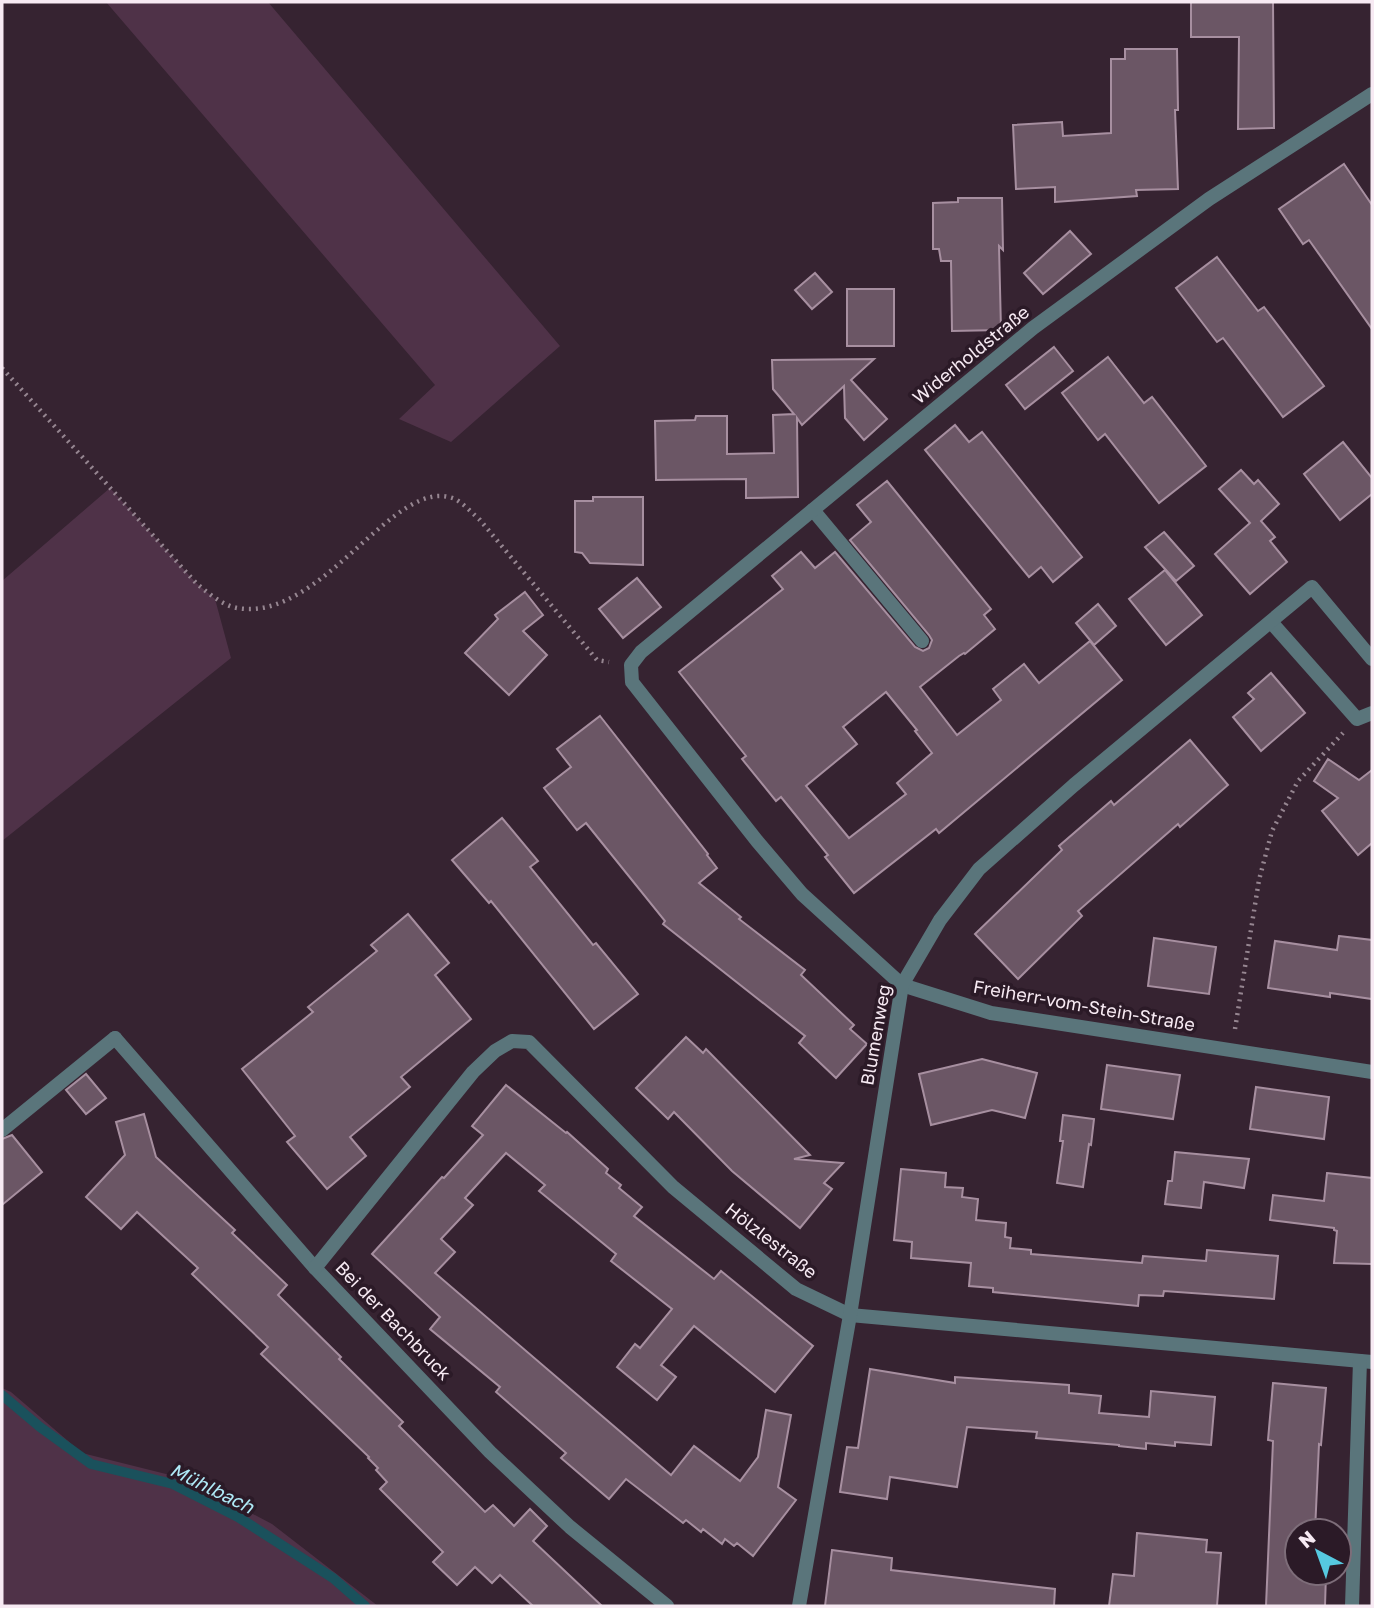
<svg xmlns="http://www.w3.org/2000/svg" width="1374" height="1608" font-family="'Golos Text',sans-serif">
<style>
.green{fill:#4f3248}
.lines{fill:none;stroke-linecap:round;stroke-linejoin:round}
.stream{stroke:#1a515c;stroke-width:10}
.building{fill:#6b5665;stroke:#a78fa0;stroke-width:2;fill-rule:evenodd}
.path{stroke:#968691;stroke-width:4.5;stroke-dasharray:2 5;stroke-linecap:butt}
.service{stroke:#5a757b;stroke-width:14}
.minor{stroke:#5a757b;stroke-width:14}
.labels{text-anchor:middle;stroke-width:7;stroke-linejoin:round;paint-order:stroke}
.street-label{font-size:18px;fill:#f7eaf3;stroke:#2b1a27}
.water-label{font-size:19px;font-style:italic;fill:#afeaf7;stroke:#2b1a27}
</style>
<rect width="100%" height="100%" fill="#362331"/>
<g class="green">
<path d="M 106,2 L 268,2 L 560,346 L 451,442 L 399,419 L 435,385 Z"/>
<path d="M 110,488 L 196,583 L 215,599 L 231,658 L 2,841 L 2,581 Z"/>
<path d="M 2,1388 L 11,1392 L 82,1453 L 186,1479 L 272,1524 L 378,1606 L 2,1606 Z"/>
</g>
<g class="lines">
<path class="stream" d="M 2,1395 L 40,1427 L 91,1464 L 173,1484 L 238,1517 L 333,1578 L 365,1606"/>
</g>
<g class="building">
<path d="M 1191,2 L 1273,2 L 1274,128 L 1238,129 L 1239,37 L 1191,37 Z"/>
<path d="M 1125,49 L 1177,49 L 1178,110 L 1175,110 L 1178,189 L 1136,190 L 1137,196 L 1055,202 L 1055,187 L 1016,189 L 1013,125 L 1062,122 L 1063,136 L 1111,133 L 1111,59 L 1125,59 Z"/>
<path d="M 1344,164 L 1372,205 L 1372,329 L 1309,240 L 1303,244 L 1279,209 Z"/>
<path d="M 958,198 L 1002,198 L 1003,250 L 999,246 L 1001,330 L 952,331 L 951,261 L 941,261 L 939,249 L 933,249 L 933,203 L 958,202 Z"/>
<path d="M 1070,231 L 1091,254 L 1043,294 L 1024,273 Z"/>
<path d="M 1217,257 L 1258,311 L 1264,307 L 1324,386 L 1283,417 L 1223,338 L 1217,342 L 1176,288 Z"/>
<path d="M 815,273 L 832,292 L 812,309 L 795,290 Z"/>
<rect x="847" y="289" width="47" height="57"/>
<path d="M 1054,347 L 1073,371 L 1025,409 L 1006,385 Z"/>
<path d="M 1108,357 L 1144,403 L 1152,397 L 1206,466 L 1159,503 L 1105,434 L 1098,440 L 1062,393 Z"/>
<path d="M 874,359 L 851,380 L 887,419 L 864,440 L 845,418 L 844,386 L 802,425 L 797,418 L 798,497 L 746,498 L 746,479 L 656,480 L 655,421 L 695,420 L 696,416 L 727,416 L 727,454 L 774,453 L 773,415 L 794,414 L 773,389 L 772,360 Z"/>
<path d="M 955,425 L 969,442 L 982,432 L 1082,557 L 1053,582 L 1041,567 L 1029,577 L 925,450 Z"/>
<path d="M 1343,442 L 1372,478 L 1372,494 L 1340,520 L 1304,474 Z"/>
<path d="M 1241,470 L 1254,484 L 1258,480 L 1279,504 L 1261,521 L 1275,537 L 1270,541 L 1287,562 L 1250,594 L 1215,554 L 1250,523 L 1219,489 Z"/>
<path d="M 887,481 L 991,609 L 984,615 L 995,629 L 965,654 L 964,653 L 959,656 L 920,687 L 957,735 L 1001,700 L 993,689 L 1024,664 L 1039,683 L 1090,641 L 1122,680 L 939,833 L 936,829 L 854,893 L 825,857 L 828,855 L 781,797 L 776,801 L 742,759 L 746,756 L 679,672 L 783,589 L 772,576 L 801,552 L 815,568 L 835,552 L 915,647 L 923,651 L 929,648 L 932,640 L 929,635 L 850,540 L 871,522 L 857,505 ZM 886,692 L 917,730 L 915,731 L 932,753 L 897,783 L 906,794 L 849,838 L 806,786 L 857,744 L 843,727 Z"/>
<path d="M 593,497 L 643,497 L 643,565 L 590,563 L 582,553 L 575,552 L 575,501 L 593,501 Z"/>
<path d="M 1164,532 L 1194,566 L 1176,581 L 1145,547 Z"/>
<path d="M 1165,570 L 1202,615 L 1166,645 L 1129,599 Z"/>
<path d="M 637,578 L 661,607 L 623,638 L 599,609 Z"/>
<path d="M 525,592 L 543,615 L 523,631 L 547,655 L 509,695 L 465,653 L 498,619 L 495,615 Z"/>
<path d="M 1098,604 L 1116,626 L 1094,645 L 1076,623 Z"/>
<path d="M 1271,673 L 1305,713 L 1261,751 L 1233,717 L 1254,699 L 1248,693 Z"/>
<path d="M 600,716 L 708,854 L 707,855 L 717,868 L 699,883 L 741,917 L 739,919 L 805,970 L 801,975 L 854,1025 L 850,1029 L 867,1044 L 836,1078 L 799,1043 L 805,1036 L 663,924 L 665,921 L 586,823 L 577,830 L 544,788 L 571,767 L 557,749 Z"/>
<path d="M 1190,740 L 1228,785 L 1180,827 L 1178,824 L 1078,911 L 1082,916 L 1018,979 L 975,934 L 1062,850 L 1059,846 L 1111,801 L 1114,805 Z"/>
<path d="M 1328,759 L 1359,780 L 1372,770 L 1372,843 L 1358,855 L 1322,811 L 1338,798 L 1314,781 Z"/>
<path d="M 502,818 L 538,861 L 530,867 L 593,945 L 596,943 L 638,994 L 594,1029 L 491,901 L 489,903 L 452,860 Z"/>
<path d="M 408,914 L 449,963 L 435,975 L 471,1019 L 401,1077 L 410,1087 L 350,1137 L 366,1156 L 327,1189 L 287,1142 L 295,1136 L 242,1069 L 313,1012 L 308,1007 L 377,951 L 371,945 Z"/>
<path d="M 1339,936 L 1372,940 L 1372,999 L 1330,993 L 1330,997 L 1268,988 L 1275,941 L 1337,950 Z"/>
<path d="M 1154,938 L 1216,947 L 1209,994 L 1148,986 Z"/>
<path d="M 686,1037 L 703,1053 L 706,1049 L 810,1155 L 794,1159 L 843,1163 L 824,1183 L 832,1189 L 800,1228 L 732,1171 L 674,1112 L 668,1119 L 636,1088 Z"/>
<path d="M 982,1059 L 1037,1073 L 1025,1118 L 992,1110 L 931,1125 L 919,1074 Z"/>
<path d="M 1107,1065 L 1180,1075 L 1173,1119 L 1101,1109 Z"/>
<path d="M 86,1074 L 106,1098 L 86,1114 L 66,1090 Z"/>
<path d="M 506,1085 L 566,1133 L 567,1132 L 608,1169 L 606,1173 L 621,1185 L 619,1188 L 642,1207 L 634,1216 L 714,1279 L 721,1271 L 813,1346 L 775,1392 L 694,1326 L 661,1365 L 676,1377 L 657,1400 L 617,1367 L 635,1344 L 640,1348 L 672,1309 L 611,1261 L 616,1254 L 539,1191 L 545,1185 L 506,1153 L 465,1198 L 473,1205 L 441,1239 L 455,1252 L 435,1273 L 671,1475 L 694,1446 L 740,1481 L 758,1457 L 766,1410 L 791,1415 L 778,1487 L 796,1500 L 753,1556 L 737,1543 L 734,1546 L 725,1539 L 722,1544 L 703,1529 L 701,1532 L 686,1520 L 683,1523 L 626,1479 L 609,1499 L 561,1458 L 566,1453 L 496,1392 L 500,1387 L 430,1329 L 440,1317 L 372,1254 L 442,1177 L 444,1178 L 483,1135 L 472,1126 Z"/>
<path d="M 1256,1087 L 1329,1097 L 1324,1139 L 1250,1129 Z"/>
<path d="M 144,1114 L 156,1157 L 235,1230 L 232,1233 L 287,1285 L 278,1295 L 341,1357 L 339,1359 L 403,1422 L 399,1426 L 485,1512 L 493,1505 L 514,1526 L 530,1509 L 547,1526 L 533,1541 L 602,1606 L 533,1606 L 500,1575 L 492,1583 L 475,1567 L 457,1585 L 433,1562 L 443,1552 L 380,1489 L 387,1482 L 376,1470 L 378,1468 L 368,1458 L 369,1457 L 261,1354 L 268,1347 L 192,1274 L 198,1268 L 137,1212 L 121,1229 L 86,1197 L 125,1155 L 116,1122 Z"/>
<path d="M 1063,1115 L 1094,1119 L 1091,1145 L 1089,1144 L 1083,1187 L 1057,1183 L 1063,1141 L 1060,1141 Z"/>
<path d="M 12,1135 L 42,1172 L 2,1205 L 2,1139 Z"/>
<path d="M 1175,1152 L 1249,1159 L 1244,1188 L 1204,1182 L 1201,1208 L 1165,1204 L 1168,1181 L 1172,1181 Z"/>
<path d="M 901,1169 L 946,1173 L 945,1187 L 963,1188 L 962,1197 L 978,1199 L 976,1220 L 1006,1223 L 1005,1237 L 1011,1238 L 1010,1248 L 1031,1250 L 1031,1254 L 1142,1263 L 1143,1256 L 1206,1261 L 1207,1250 L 1278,1256 L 1274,1299 L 1164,1291 L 1163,1296 L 1139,1295 L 1138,1306 L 993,1292 L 993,1288 L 969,1286 L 971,1263 L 911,1258 L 912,1242 L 894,1240 Z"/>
<path d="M 1327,1173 L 1372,1178 L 1372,1264 L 1334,1263 L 1337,1231 L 1334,1230 L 1334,1228 L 1270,1220 L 1273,1195 L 1324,1201 Z"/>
<path d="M 870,1369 L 955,1383 L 955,1377 L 1069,1385 L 1069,1393 L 1101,1396 L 1099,1413 L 1149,1417 L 1151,1391 L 1215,1397 L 1211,1445 L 1175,1442 L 1175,1446 L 1146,1443 L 1146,1449 L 1119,1446 L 1119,1445 L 1036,1438 L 1037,1432 L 967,1427 L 957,1487 L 890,1477 L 887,1499 L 840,1492 L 847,1447 L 858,1448 Z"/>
<path d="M 1273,1383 L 1326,1388 L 1321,1445 L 1319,1444 L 1315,1531 L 1297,1531 L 1297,1573 L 1326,1573 L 1325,1606 L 1266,1606 L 1273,1441 L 1268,1440 Z"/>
<path d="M 1137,1533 L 1207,1540 L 1206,1552 L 1221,1553 L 1217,1606 L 1109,1606 L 1113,1574 L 1134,1576 Z"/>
<path d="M 832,1550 L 892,1558 L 891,1570 L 1055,1589 L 1054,1606 L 825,1606 Z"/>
</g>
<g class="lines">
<g class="path">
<path d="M 2,368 L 196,583 C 208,593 222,605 237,608 C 323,623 394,473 455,499 C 464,504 472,513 480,520 L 597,660 L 609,662"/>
<path d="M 1235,1029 L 1259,880 L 1272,831 L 1298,781 L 1343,733"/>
</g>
<g class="service">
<path d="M 813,510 L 922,641"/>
<path d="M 2,1130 L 115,1038"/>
</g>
<g class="minor">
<path d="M 1372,94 L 1209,199 L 1033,328 L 641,652 L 631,665 L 632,682 L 757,841 L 802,894 L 902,985 L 991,1013 L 1372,1072"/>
<path d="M 1271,622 L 1357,719 L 1372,713"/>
<path d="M 115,1038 L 315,1268 L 490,1452 L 570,1527 L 667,1606"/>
<path d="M 315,1268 L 473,1072 L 495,1051 L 512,1041 L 529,1042 L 673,1187 L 796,1289 L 850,1315 L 1372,1362"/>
<path d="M 799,1606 L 850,1315 L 902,985 L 940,920 L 979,869 L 1074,785 L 1312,587 L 1372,659"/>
<path d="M 1352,1606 L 1360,1361"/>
</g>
</g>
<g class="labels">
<g class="street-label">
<text transform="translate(971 355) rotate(-39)" y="6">Widerholdstraße</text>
<text transform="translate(1084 1006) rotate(10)" y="6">Freiherr-vom-Stein-Straße</text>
<text transform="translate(876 1035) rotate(-80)" y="6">Blumenweg</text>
<text transform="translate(771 1241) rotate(38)" y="6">Hölzlestraße</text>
<text transform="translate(393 1321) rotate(46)" y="6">Bei der Bachbruck</text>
</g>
<g class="water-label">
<text transform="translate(212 1488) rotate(26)" y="7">Mühlbach</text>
</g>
</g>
<rect width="1374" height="1608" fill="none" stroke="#f7eaf3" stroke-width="7"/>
<g transform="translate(1318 1552) rotate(319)"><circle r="33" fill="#2b1a27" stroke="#7d6d79" stroke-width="2"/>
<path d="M0-5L12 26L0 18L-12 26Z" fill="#56c9e0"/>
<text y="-10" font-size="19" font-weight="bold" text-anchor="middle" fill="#f7eaf3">N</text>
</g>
</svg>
